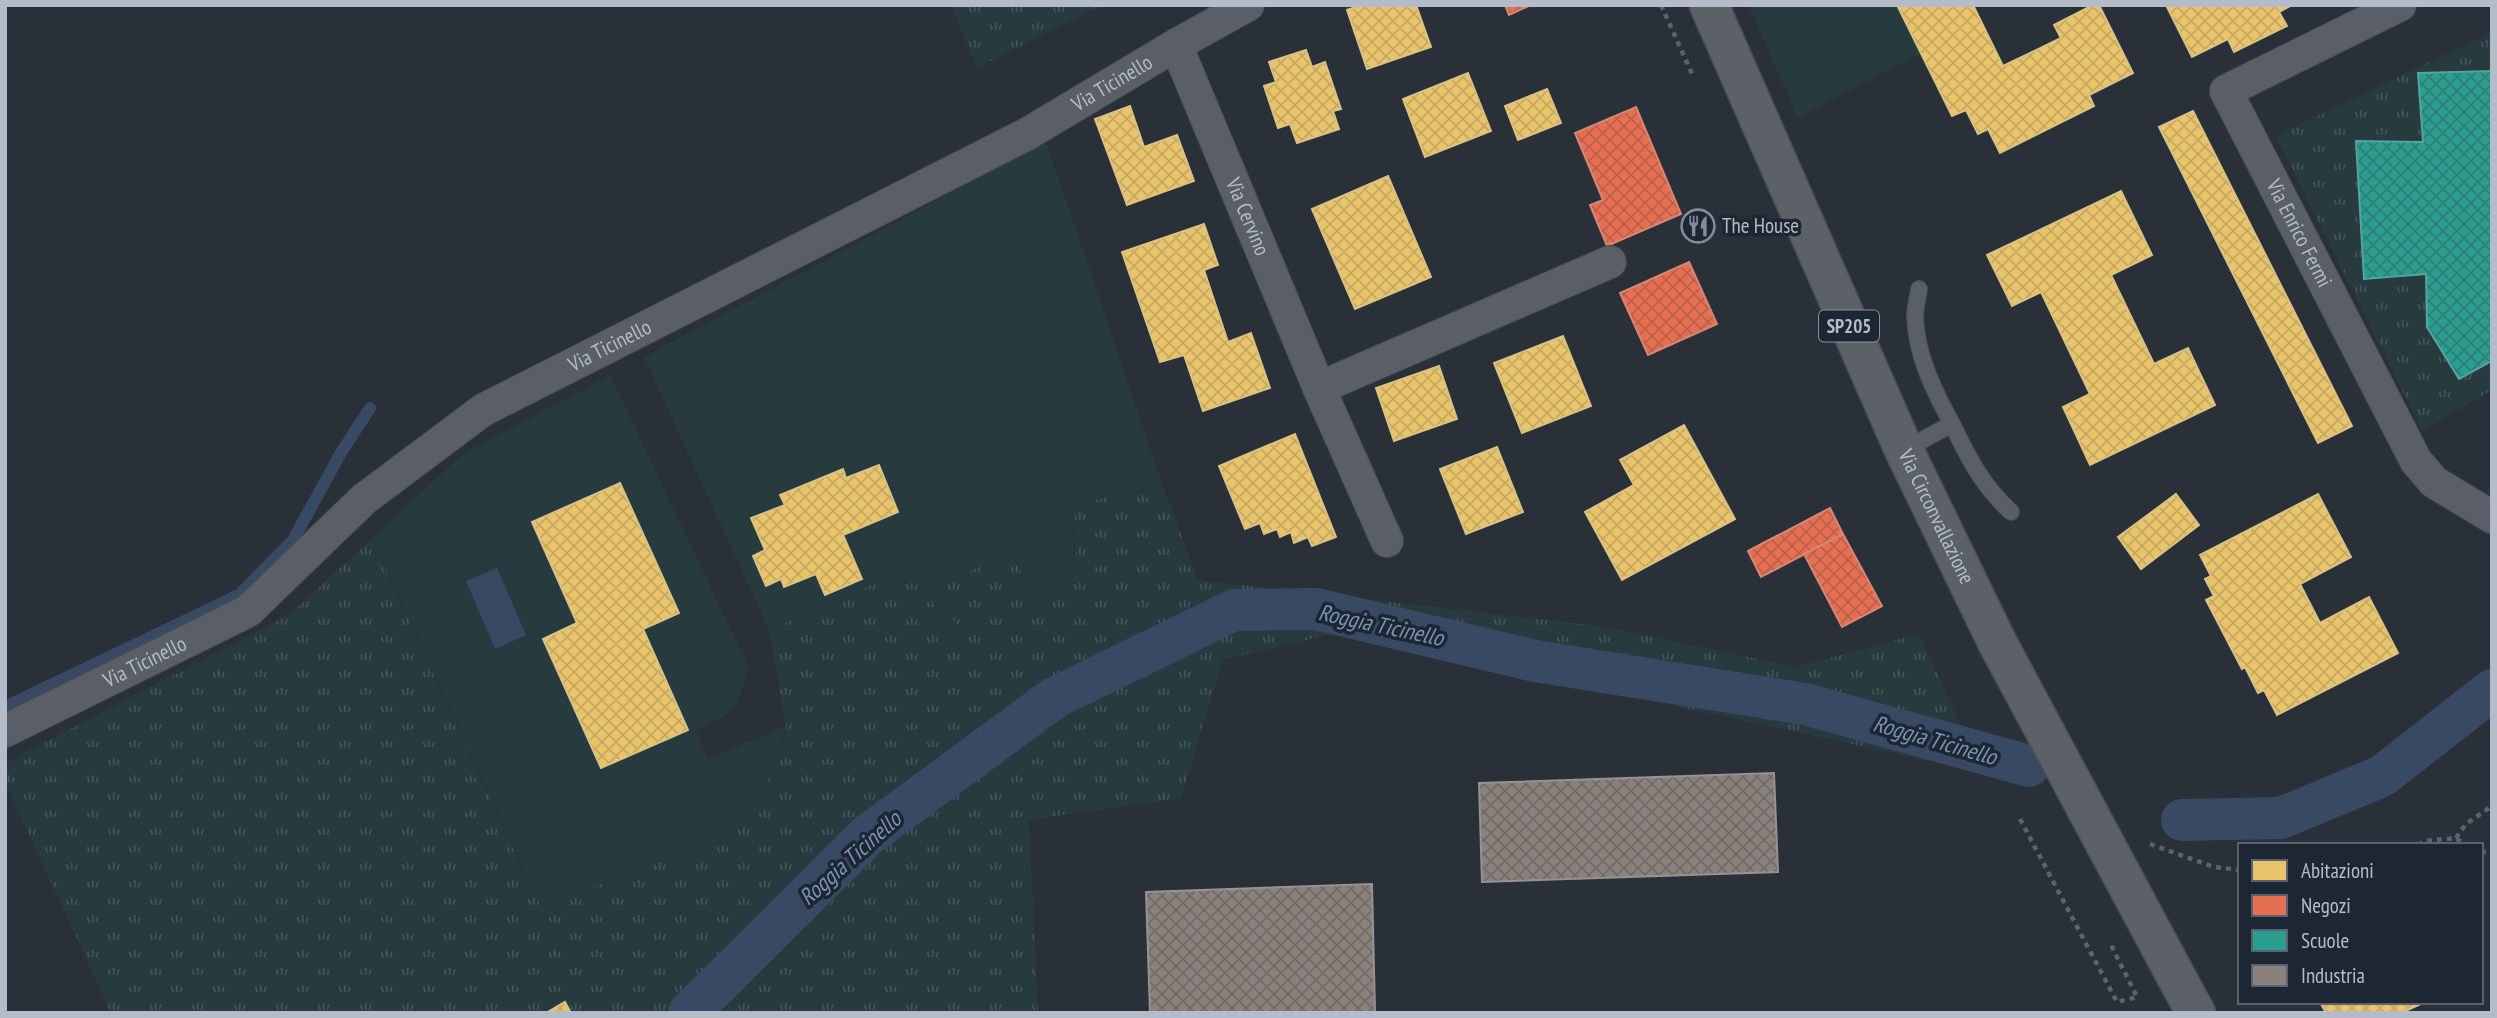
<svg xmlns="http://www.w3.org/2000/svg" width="2497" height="1018" font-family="'PT Sans Narrow',sans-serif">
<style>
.grass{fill:url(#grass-tufts)}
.green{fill:#273a3e}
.water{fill:#384963}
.homes{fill:url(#homes-cross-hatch);stroke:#d9c286;stroke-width:2}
.shops{fill:url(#shops-cross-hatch);stroke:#d88675;stroke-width:2}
.schools{fill:url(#schools-cross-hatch);stroke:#53a6a0;stroke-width:2}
.industry{fill:url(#industry-cross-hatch);stroke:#979393;stroke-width:2}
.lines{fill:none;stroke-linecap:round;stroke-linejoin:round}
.stream{stroke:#384963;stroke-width:12}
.canal{stroke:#384963;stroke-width:42}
.service-casing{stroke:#484c53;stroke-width:18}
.minor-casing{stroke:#484c53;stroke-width:34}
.primary-casing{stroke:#484c55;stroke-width:41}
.path{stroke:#5d636a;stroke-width:4.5;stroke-dasharray:5 5;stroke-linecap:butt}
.service{stroke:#5a5e66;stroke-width:16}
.minor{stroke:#5a5e66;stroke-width:32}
.primary{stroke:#5c6168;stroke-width:38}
.primary-bridge-casing{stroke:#484c55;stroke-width:41;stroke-linecap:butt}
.primary-bridge{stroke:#5c6168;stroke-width:38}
.labels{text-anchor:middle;stroke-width:7;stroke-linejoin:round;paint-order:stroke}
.shield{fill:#1d2633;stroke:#878f9c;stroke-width:2}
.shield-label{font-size:19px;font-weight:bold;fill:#b4bcc9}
.street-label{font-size:21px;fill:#b4bcc9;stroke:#1d2633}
.poi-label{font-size:21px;fill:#b4bcc9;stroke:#1d2633;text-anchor:start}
.water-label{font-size:23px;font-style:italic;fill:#7c92b1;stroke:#1d2633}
</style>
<defs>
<pattern id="grass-tufts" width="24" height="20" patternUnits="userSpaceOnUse" patternTransform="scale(1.75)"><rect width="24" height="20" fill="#273a3e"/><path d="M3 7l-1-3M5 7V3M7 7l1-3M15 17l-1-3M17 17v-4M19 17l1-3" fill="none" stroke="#445559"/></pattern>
<pattern id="homes-cross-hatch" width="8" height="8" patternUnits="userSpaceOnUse" patternTransform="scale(1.75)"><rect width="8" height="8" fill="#e9c46a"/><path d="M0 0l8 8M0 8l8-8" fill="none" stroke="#c5a861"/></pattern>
<pattern id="shops-cross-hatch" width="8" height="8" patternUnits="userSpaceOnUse" patternTransform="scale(1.75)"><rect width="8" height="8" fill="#e76f51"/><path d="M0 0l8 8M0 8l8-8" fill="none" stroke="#bb614c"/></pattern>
<pattern id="schools-cross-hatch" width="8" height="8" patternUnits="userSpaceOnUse" patternTransform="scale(1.75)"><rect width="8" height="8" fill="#2a9d8f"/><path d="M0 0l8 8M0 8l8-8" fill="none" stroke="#2e7f76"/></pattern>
<pattern id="industry-cross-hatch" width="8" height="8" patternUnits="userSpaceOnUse" patternTransform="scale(1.75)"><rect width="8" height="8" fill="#8a817c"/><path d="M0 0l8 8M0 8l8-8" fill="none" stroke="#716b69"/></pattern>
</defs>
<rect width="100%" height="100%" fill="#2a3038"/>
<g class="grass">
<path d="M 951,5 L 1102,5 L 977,68 Z"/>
<path d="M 2492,32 L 2492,390 L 2422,431 L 2276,136 Z"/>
<path d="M 1163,486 L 1198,580 L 1601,626 L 1796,667 L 1919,634 L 1982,772 L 1336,633 L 1223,660 L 1181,798 L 1029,820 L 1038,1013 L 111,1013 L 5,782 L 5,763 L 289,615 L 372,538 L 537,901 L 566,903 L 578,894 L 645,865 L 680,857 L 779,768 L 786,726 L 769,630 L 891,575 L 928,587 L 946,641 L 958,634 L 940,583 L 1012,553 L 1035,599 L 1076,553 L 1072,520 L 1085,502 Z"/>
</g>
<g class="green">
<path d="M 1748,5 L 1897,5 L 1921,54 L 1798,117 Z"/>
<path d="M 1046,142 L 1163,486 L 1085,502 L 1072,520 C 1077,561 1076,580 1036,600 L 1012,553 L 941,583 L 958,634 L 946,641 L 928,587 L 892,575 L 769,630 L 644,357 Z"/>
<path d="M 610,375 L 749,668 C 735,713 738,710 696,731 L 708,759 L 786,726 L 779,768 L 727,828 L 680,857 L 645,865 L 578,894 L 566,903 L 537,901 L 372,538 L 463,454 Z"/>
</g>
<path class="water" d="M 497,568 L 526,635 L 495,649 L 466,581 Z"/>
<g class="homes">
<path d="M 1362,5 L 1416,5 L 1431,47 L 1367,69 L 1347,10 Z"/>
<path d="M 1897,5 L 1973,5 L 2003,66 L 2061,38 L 2054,25 L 2093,5 L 2099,5 L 2133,73 L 2089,95 L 2094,106 L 2000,153 L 1988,129 L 1978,134 L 1966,110 L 1952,116 Z"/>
<path d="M 2166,5 L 2292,5 L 2279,12 L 2287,26 L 2234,52 L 2228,39 L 2192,57 Z"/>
<path d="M 1306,50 L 1312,67 L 1325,62 L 1341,109 L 1333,111 L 1339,129 L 1297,143 L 1290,124 L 1278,128 L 1264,86 L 1276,82 L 1269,62 Z"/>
<path d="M 1468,73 L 1491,131 L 1425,157 L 1403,99 Z"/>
<path d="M 1547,89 L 1561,123 L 1518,140 L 1505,106 Z"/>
<path d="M 1130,106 L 1144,147 L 1177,135 L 1194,181 L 1127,205 L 1095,119 Z"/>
<path d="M 2193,111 L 2352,426 L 2318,443 L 2159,127 Z"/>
<path d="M 1388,176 L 1431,277 L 1355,309 L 1312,209 Z"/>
<path d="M 2121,191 L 2152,255 L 2111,275 L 2154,364 L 2188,348 L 2215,405 L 2090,465 L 2063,407 L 2090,394 L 2041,292 L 2012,306 L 1987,255 Z"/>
<path d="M 1204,224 L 1218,265 L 1204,270 L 1228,342 L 1251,333 L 1270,388 L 1203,411 L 1184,355 L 1160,362 L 1122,252 Z"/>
<path d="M 1563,336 L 1591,406 L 1522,433 L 1494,363 Z"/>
<path d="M 1439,366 L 1457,419 L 1394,441 L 1376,388 Z"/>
<path d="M 1684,425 L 1735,519 L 1622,580 L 1585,512 L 1634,485 L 1620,460 Z"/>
<path d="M 1295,434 L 1336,537 L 1312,546 L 1308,537 L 1294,543 L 1291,532 L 1280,537 L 1277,529 L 1264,534 L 1260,523 L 1245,529 L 1219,466 Z"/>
<path d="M 1497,447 L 1523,512 L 1466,534 L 1440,469 Z"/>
<path d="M 879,465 L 898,512 L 843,535 L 862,579 L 825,595 L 816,574 L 784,587 L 781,579 L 766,586 L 753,556 L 765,550 L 751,518 L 785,505 L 780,495 L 843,469 L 846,478 Z"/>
<path d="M 620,483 L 679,613 L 643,629 L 688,730 L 601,768 L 543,639 L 577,623 L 532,522 Z"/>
<path d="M 2176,494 L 2199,525 L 2141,569 L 2118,537 Z"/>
<path d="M 2318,494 L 2351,557 L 2300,584 L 2320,623 L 2369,597 L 2398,653 L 2277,715 L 2264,690 L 2258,693 L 2245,667 L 2242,669 L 2206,600 L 2214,596 L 2205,579 L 2211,576 L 2200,555 Z"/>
<path d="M 565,1002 L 571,1013 L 546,1013 Z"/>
<path d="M 2320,1002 L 2425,1002 L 2401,1013 L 2326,1013 Z"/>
</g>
<g class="shops">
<path d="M 1505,5 L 1531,5 L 1509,15 Z"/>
<path d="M 1636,107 L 1681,214 L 1607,246 L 1590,205 L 1603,200 L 1575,133 Z"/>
<path d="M 1689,262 L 1717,324 L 1648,355 L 1620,293 Z"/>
<path d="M 1830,508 L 1843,534 L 1761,577 L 1748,551 Z"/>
<path d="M 1843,534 L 1882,606 L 1842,627 L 1804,554 Z"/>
</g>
<path class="schools" d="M 2492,71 L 2492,361 L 2459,379 L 2427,327 L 2426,274 L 2364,279 L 2356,141 L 2423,142 L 2418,73 Z"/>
<g class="industry">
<path d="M 1774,773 L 1778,872 L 1482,882 L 1479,783 Z"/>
<path d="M 1372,884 L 1375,1013 L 1150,1013 L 1146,892 Z"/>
</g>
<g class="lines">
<path class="stream" d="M 5,707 L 239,595 L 293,540 L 342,451 L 370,408"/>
<g class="canal">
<path d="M 2182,820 L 2281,818 L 2382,776 L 2492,690"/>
<path d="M 689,1013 L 868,835 L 1054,698 L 1234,610 L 1316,609 L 1535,661 L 1805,704 L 2029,766"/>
</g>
<defs>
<g id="service">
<path d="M 1919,289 C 1918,297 1915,307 1915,316 C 1916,355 1934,391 1952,424"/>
<path d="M 1904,450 L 1952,424 C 1969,459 1982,485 2011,512"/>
</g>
<g id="minor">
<path id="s1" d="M 2400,5 L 2226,91 L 2416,461 L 2434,482 L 2492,517"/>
<path id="s2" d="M 1176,45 L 1319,388 L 1387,541"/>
<path d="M 1319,388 L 1610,262"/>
<path id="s3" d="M 5,731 L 248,611 L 364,499 L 483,410 L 1027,134 L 1176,45 L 1248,5"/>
</g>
<g id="primary">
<path id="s4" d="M 1709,5 L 1904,450 L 1997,642"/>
<path d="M 2178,980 L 2196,1013"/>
</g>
</defs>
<use href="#service" class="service-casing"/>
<use href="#minor" class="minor-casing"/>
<use href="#primary" class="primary-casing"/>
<g class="path">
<path d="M 1661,5 L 1693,76"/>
<path d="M 2020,819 L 2117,1002 L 2137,997 L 2109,941"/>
<path d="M 2456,838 L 2466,824 L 2492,806"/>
<path d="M 2150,844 L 2214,867 L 2240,870"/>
<path d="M 2418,845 L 2425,841 L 2456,838 L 2465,845"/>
<path d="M 2481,853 L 2492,850"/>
</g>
<use href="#service" class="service"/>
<use href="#minor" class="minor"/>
<use href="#primary" class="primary"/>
<defs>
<path id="primary-bridge" d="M 1997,642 L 2178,980"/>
</defs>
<use href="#primary-bridge" class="primary-bridge-casing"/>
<use href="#primary-bridge" class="primary-bridge"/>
</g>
<defs>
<symbol id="restaurant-ring" viewBox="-11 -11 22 22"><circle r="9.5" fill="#1d2633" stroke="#848b96" stroke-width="1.5"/><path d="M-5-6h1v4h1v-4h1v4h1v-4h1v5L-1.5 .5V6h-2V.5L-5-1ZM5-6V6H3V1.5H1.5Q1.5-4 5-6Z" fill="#848b96"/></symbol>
</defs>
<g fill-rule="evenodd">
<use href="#restaurant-ring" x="1679" y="207" width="38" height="38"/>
</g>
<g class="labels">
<rect class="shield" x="1819" y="310.5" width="60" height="31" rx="5"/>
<g class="shield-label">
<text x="1849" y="333">SP205</text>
</g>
<g class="street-label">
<text dy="7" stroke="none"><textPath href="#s3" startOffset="1290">Via Ticinello</textPath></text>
<text dy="7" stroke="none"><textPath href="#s2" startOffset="186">Via Cervino</textPath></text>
<text dy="7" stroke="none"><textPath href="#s1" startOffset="354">Via Enrico Fermi</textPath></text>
<text dy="7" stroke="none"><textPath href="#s3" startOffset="723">Via Ticinello</textPath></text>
<text dy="7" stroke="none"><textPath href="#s4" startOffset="560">Via Circonvallazione</textPath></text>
<text dy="7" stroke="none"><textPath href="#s3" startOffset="156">Via Ticinello</textPath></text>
</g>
<g class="poi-label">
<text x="1722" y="233">The House</text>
</g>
<g class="water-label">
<text transform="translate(1381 625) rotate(12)" y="8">Roggia Ticinello</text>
<text transform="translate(1935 740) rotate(16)" y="8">Roggia Ticinello</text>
<text transform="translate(850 858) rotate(-42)" y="8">Roggia Ticinello</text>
</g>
</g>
<rect width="2497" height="1018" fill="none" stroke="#b4bcc9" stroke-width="14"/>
<rect x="2238" y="843" width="245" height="161" fill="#1d2633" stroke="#59626f" stroke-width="2"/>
<rect x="2252" y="860" width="35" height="21" fill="#e9c46a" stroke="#59626f" stroke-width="2"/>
<text x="2301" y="878" font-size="21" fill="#b4bcc9">Abitazioni</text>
<rect x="2252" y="895" width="35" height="21" fill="#e76f51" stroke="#59626f" stroke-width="2"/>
<text x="2301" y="913" font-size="21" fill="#b4bcc9">Negozi</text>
<rect x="2252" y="930" width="35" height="21" fill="#2a9d8f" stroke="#59626f" stroke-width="2"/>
<text x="2301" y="948" font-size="21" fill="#b4bcc9">Scuole</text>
<rect x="2252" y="965" width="35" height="21" fill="#8a817c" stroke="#59626f" stroke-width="2"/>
<text x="2301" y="983" font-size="21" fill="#b4bcc9">Industria</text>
</svg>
